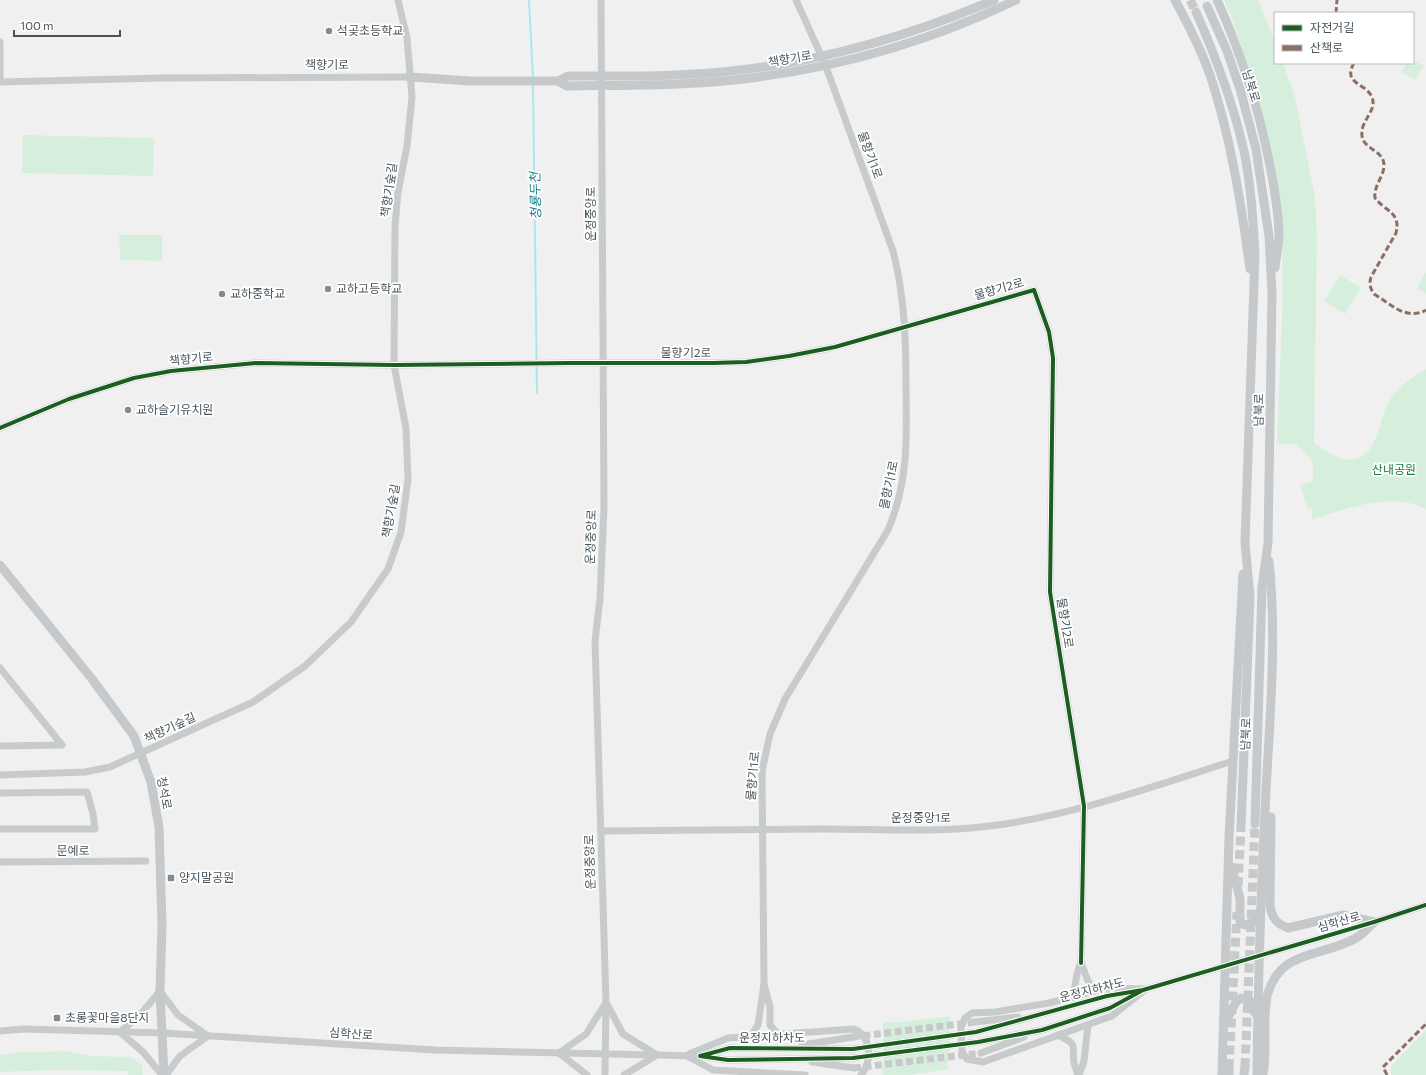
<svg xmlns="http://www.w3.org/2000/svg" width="1426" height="1075" font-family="Commissioner,'Noto Sans KR',sans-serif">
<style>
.green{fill:#d6efdc}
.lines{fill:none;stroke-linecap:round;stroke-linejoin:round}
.stream{stroke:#aae6ec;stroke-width:2}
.minor-tunnel{stroke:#c7c9cb;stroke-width:7;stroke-dasharray:7 3.5;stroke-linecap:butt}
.major-tunnel{stroke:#c7c9cb;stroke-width:9;stroke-dasharray:9 4.5;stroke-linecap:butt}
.minor{stroke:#c8cbcc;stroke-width:7}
.major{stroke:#c5c9cc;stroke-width:9}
.quiet{stroke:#8d6e63;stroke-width:3;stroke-dasharray:6 3;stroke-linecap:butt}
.cycleway-casing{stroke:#fff;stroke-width:6}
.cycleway{stroke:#1b5e20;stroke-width:4}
.poi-dot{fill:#838b90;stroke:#fff;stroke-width:1.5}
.labels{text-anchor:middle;stroke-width:3.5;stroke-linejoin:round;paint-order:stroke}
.poi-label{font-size:12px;fill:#48555d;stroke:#fff;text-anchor:start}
.street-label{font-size:12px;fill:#48555d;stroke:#fff}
.park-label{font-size:12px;fill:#187e40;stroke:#fff}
.water-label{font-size:13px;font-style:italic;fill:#0f7f8b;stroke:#fff}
</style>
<rect width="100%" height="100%" fill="#f1f0f0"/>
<g class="green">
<path d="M 1224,0 L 1258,0 L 1275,42 L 1275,63 L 1283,63 L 1295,97 L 1315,197 L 1317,236 L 1314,443 C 1324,448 1332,457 1343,459 C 1378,465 1377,422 1389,401 C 1398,387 1412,377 1426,369 L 1426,509 C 1420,507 1414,504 1409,503 C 1377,496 1341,511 1312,519 L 1312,508 L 1308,509 L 1300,485 L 1313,481 L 1313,462 L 1297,444 L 1277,444 L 1283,289 L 1282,247 L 1273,160 L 1259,100 L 1232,18 Z"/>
<path d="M 1413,60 L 1424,66 L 1415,80 L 1401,72 L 1407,63 L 1413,63 Z"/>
<path d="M 23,135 L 154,138 L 153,176 L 22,173 Z"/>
<path d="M 119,235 L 162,235 L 162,261 L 120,260 Z"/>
<path d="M 1426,272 L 1426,294 L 1417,288 Z"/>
<path d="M 1340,275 L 1361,288 L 1345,314 L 1324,301 Z"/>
<path d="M 950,1016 L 948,1069 L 911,1075 L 883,1075 L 883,1022 L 902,1022 Z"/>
<path d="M 1426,1030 L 1426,1075 L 1391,1075 L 1391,1066 Z"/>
<path d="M 66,1051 L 93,1056 L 132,1057 L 142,1065 L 143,1075 L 128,1075 L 128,1071 L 56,1070 L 0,1072 L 0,1055 L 21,1052 Z"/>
</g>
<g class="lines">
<g class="stream">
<path d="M 529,0 L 533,78"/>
<path d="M 533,84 L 537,393"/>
</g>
<g class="minor-tunnel">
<path d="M 853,1037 L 975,1022"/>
<path d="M 853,1049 L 976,1032"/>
<path d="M 853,1058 L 978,1042"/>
<path d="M 854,1068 L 981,1053"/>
</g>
<g class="major-tunnel">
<path d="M 1190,0 L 1196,12"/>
<path d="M 1238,886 L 1241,827"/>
<path d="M 1245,1067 L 1255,824"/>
<path d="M 1229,1068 L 1237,912"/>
</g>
<g class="minor">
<path d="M 601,0 L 604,508 L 600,598 L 595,641 L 606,1002 L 605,1075"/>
<path d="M 0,42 L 0,82"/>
<path d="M 0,82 L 162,78 L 410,77"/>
<path d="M 0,428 L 69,399 L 134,378 L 171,371 L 256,363 L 394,365 L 569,363 L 713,363 L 746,362 L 789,356 L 835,347 L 1034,290 L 1049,332 L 1053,358 L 1050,592 L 1084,806 L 1081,963"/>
<path d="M 0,668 L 62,745 L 0,746"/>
<path d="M 0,775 L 85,772 L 110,767 L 253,702 L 305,666 L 351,622 L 388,569 L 401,532 L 408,479 L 406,428 L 394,365 L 395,226 L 398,192 L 407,146 L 412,97 L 407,38 L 398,0"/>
<path d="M 0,793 L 87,792 L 93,814 L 95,829 L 0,829"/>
<path d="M 601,831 C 675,830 749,829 823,829 C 879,829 935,833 990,826 C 1072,816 1154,786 1233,761"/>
<path d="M 0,862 L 146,861"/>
<path d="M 764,984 L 762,771 L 770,734 L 785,699 L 888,530 C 908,483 907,440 906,390 C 906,343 905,297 893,251 L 825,64 L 796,0"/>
<path d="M 1105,988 L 1146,989 L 1112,1016 L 983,1062 L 967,1059 L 962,1052 L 961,1027 L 965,1018 L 972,1013 L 995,1012 L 1049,1003 Z"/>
<path d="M 1073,997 C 1076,985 1075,974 1081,963 L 1088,981 L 1096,990"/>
<path d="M 607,1004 L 623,1034 L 657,1055 L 624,1075"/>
<path d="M 975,1022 L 1018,1017"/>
<path d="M 0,1031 L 24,1029 L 162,1033 L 435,1050 L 700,1056"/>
<path d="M 976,1032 L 1107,996 L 1131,992"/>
<path d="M 1058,1035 C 1080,1046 1071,1044 1074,1063 C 1075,1067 1077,1071 1078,1075"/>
<path d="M 750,1037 L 758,1025 L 764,984 L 770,1007 L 770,1025 L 779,1035"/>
<path d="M 978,1042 L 1042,1030 L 1110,1008 L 1143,990 L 1374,922 L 1426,905"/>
<path d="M 802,1045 L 853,1037"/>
<path d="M 981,1053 L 1024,1037"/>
<path d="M 689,1054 L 728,1038 L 854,1029 C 872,1036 872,1062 861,1075"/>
<path d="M 687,1056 L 713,1070 L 805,1075"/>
<path d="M 853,1058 L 728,1060 L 700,1056 L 730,1048 L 853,1049"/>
<path d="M 812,1062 L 854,1068"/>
<path d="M 162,1075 L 143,1052 L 120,1032 L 140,1015 L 160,991 L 178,1015 L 208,1036 L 180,1056 L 166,1075"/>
<path d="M 587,1075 L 559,1053 L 586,1034 L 605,1004"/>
<path d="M 1079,1075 L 1084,1061 L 1088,1025"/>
</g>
<g class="major">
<path d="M 1175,0 C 1188,24 1201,49 1210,75 C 1231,138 1241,203 1250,269"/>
<path d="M 1217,0 C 1242,55 1260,112 1271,171 C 1275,192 1279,216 1279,238 C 1278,248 1276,258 1275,268"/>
<path d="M 1207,6 L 1227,51 L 1240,89 L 1256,149 L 1269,236 L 1272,293 L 1268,543 L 1262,587 L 1255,824"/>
<path d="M 1196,12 C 1216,57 1233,103 1244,151 C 1251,185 1253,220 1255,255 L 1245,542 L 1250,597 L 1241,827"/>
<path d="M 410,77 L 470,81 L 558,81 L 568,76 C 625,76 683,77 740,70 C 828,60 914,34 994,0"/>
<path d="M 558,81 L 567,86 C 626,85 685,86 743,79 C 837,68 931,41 1016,0"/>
<path d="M 0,565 L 92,679 L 134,736 L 151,782 L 159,827 L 162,925 L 160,991 L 164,1075"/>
<path d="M 1271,817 L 1270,906 C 1272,918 1277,924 1288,928 L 1343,915 L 1374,922"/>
<path d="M 1232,867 L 1240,899 L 1240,922 L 1245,925 L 1254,922 L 1258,913"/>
<path d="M 1227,1019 L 1236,1002 L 1241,998 L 1250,1001 L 1255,1013"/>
<path d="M 1222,1075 L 1229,837 L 1243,574"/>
<path d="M 1229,1075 L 1229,1068"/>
<path d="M 1244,1075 L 1245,1067"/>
<path d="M 1257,1075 C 1258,980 1261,886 1266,791 C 1270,715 1277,637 1269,561"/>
<path d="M 1263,1075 C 1268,1050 1261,1016 1268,993 C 1281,949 1323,957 1356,938 C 1363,934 1369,927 1374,922"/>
</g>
<g class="quiet">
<path d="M 1336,13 L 1337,0"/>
<path d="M 1354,63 C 1342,84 1366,83 1372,97 C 1377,110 1363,119 1362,131 C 1360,148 1378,148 1383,160 C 1388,173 1373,184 1375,198 C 1386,212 1401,212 1396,233 L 1371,277 C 1369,284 1370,288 1374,294 C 1391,304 1406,321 1426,310"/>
<path d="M 1387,1075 L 1383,1067 L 1426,1024"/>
</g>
<defs>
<g id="cycleway">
<path d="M 0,428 L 69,399 L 134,378 L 171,371 L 256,363 L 394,365 L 569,363 L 713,363 L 746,362 L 789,356 L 835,347 L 1034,290 L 1049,332 L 1053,358 L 1050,592 L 1084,806 L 1081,963"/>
<path d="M 1143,990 L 1107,996 L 976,1032 L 853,1049 L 730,1048 L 700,1056 L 728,1060 L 853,1058 L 978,1042 L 1042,1030 L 1110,1008 L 1143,990 L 1374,922 L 1426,905"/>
</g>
</defs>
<use href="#cycleway" class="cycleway-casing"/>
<use href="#cycleway" class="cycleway"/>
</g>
<g class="poi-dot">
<circle cx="329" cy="31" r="4"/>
<circle cx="328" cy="289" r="4"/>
<circle cx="222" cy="294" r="4"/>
<circle cx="128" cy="410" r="4"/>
<rect x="167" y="874" width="8" height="8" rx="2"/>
<rect x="53" y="1014" width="8" height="8" rx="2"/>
</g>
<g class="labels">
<g class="poi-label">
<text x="337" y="35">석곶초등학교</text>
<text x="336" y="293">교하고등학교</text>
<text x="230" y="298">교하중학교</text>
<text x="136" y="414">교하슬기유치원</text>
<text x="179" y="882">양지말공원</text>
<text x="65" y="1022">초롱꽃마을8단지</text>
</g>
<g class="street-label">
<text transform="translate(790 59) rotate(-10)" y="4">책향기로</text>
<text x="327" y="69">책향기로</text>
<text transform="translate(1251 86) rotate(73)" y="4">남북로</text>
<text transform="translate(870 155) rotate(70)" y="4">물향기1로</text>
<text transform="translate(389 190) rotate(-82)" y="4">책향기숲길</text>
<text transform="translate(591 214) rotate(-90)" y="4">운정중앙로</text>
<text transform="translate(999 289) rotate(-16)" y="4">물향기2로</text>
<text x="686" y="357">물향기2로</text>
<text transform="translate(191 359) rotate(-6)" y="4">책향기로</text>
<text transform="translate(1259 410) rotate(-89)" y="4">남북로</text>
<text transform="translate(889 485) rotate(-78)" y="4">물향기1로</text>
<text transform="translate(391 511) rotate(-80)" y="4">책향기숲길</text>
<text transform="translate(591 537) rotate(-88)" y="4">운정중앙로</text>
<text transform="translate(1065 623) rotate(81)" y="4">물향기2로</text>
<text transform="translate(170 728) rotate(-25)" y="4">책향기숲길</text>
<text transform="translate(1246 734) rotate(-88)" y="4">남북로</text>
<text transform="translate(753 776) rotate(-85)" y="4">물향기1로</text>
<text transform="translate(164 793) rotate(79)" y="4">청석로</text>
<text x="921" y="822">운정중앙1로</text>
<text x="73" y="855">문예로</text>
<text transform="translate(590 862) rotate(-92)" y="4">운정중앙로</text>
<text transform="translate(1339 922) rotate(-16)" y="4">심학산로</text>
<text transform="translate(1092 990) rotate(-14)" y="4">운정지하차도</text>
<text transform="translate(351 1034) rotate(4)" y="4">심학산로</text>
<text x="772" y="1042">운정지하차도</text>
</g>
<g class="park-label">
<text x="1394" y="474">산내공원</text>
</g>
<g class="water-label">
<text transform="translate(535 196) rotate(-91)" y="5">청룡두천</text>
</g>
</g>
<rect x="1274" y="12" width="140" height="52" fill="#ffffff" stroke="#b6bbbe"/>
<rect x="1282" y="25" width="20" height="6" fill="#1b5e20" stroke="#b6bbbe"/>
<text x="1310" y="32" font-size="12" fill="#48555d">자전거길</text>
<rect x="1282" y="45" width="20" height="6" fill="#8d6e63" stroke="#b6bbbe"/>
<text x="1310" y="52" font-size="12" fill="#48555d">산책로</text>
<path d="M14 30v6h106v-6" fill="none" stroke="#48555d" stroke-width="2"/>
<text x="20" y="30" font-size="12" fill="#48555d" stroke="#ffffff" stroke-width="3" paint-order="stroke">100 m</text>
</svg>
